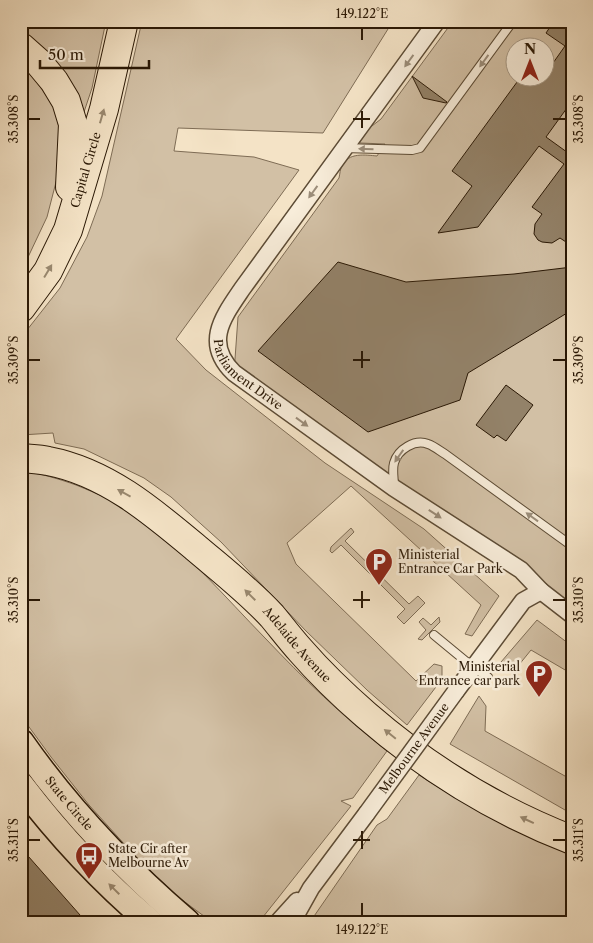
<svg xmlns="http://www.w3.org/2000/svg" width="593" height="943" font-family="'Libre Caslon Text',serif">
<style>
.green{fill:#d2c0a5;stroke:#7e6c55;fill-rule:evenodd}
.building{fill:#938269;stroke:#2a1805}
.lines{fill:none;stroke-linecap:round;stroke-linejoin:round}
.lane-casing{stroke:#5c4b35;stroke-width:10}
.street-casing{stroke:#5c4b35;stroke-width:19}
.primary-casing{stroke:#2a1805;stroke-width:28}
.highway-casing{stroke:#2a1805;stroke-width:30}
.lane{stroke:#f8edda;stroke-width:8}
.street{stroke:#f8edda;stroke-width:16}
.primary{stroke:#f4e3c6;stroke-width:25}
.highway{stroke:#f4e3c6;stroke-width:28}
.street-bridge-casing{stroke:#5c4b35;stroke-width:19;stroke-linecap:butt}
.street-bridge{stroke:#f8edda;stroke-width:16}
.oneway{fill:#9b8d7a}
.oneway2{fill:#99886f}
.ticks{fill:none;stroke:#2a1805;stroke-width:2}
.labels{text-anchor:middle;stroke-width:5;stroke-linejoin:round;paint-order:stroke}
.street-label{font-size:12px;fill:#2a1805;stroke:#f8edda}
.poi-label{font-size:12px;fill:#2a1805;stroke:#f8edda;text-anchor:start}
.neatline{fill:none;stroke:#2a1805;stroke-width:2}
.ticks-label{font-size:12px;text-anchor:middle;fill:#2a1805}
</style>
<rect width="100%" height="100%" fill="#f4e3c6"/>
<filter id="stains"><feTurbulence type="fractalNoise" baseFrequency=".004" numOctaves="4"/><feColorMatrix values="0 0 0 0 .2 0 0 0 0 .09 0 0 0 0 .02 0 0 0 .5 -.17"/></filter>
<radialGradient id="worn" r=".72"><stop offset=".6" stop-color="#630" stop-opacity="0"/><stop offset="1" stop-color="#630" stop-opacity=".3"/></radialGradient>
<g class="green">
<path d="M 21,21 L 106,21 L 92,88 L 82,118 L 21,40 Z"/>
<path d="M 142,21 L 393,21 L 323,133 L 178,128 L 174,151 L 254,157 L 299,170 L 176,339 L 206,370 L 325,463 L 424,529 L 499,596 L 472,636 L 465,634 L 481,605 L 351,486 L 287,543 L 296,564 L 416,681 L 434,664 L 442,666 L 442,679 L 407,725 L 367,690 L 306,631 L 221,542 L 171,497 L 144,478 L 84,449 L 55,443 L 53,433 L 21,435 L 21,335 L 27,330 L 60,288 L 87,237 L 102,196 Z"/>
<path d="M 453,21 L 572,21 L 572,605 L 234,373 L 238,317 L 339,178 C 340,174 340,169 342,166 C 348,152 366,155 377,156 L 385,144 L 360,143 L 359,141 L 368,129 L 381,119 ZM 516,48 L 546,48 L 546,78 L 516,78 Z"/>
<path d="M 21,66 L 28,70 L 56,109 L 63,155 L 47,217 L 21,272 Z"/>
<path d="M 21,471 C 40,473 59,479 76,485 C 98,494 120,503 140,517 C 187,552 225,597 265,638 C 303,678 343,717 387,751 L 353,798 L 341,801 L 351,806 L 259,922 L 212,922 L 178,897 L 136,857 L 89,805 L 51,757 L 21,716 Z"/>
<path d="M 351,528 L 354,532 L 345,541 L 409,604 L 418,596 L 425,603 L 404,624 L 397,617 L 405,609 L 341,545 L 332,553 L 330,551 L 331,547 Z"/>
<path d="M 439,617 L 440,622 L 422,640 L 418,639 L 426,630 L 419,622 L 423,618 L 431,625 Z"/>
<path d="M 537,620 L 572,646 L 572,674 L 531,650 L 514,671 L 501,662 Z"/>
<path d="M 479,696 L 486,706 L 485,731 L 572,780 L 572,814 L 450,744 Z"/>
<path d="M 419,775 C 469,807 516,834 572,855 L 572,922 L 310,922 L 377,825 L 387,819 Z"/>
</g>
<g class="building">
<path d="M 554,21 L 572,21 L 572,101 L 546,137 L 571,155 L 572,154 L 572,246 L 560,238 L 552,243 L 542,242 L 538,240 L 534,234 L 535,224 L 542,214 L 532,207 L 564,164 L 539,146 L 478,227 L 438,233 L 472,186 L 452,171 L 520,78 L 546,78 L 546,73 L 565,46 L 546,33 Z"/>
<path d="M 412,76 L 447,102 L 446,103 L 423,98 Z"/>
<path d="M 338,262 L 406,282 L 514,274 L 572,267 L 572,310 L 468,373 L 460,400 L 368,432 L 258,351 Z"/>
<path d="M 506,385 L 533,405 L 506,441 L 497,435 L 494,438 L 476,425 Z"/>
<path d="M 21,848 L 80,915 L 72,922 L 21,922 Z"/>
</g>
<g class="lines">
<defs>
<g id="lane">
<path d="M 344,148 L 412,150 L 420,148 L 513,21"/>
<path d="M 394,486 C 394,479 392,470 394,463 C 398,449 415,439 428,444 C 434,446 440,451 445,454 L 572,546"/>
<path d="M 434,635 L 474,668 L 488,677"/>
</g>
<g id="street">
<path id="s1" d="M 437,21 L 242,289 C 223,317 203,343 234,373 L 394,488 L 521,570 L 541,591 L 572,615"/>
<path d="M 456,691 L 523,601 L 541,591"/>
<path d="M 278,922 L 297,901"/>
<path d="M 292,922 L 311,888 L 367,813"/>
</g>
<g id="primary">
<path id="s2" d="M 21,742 C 68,809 125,869 187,922"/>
<path d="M 21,785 C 59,835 102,881 150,922"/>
</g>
<g id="highway">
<path d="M 21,47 L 39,63 L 54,81 L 66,101 L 73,124 L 70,187"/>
<path id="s3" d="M 21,308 L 48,271 L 68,230 L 104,109 L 124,21"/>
<path id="s4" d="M 21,458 C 30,459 39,459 48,461 C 106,472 152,511 196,548 C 222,570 249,591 272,616 C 282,628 291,640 301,651 C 321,674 343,695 366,715 C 426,767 497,811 572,840"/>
</g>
</defs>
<use href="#lane" class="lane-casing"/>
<use href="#street" class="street-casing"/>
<use href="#primary" class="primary-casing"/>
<use href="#highway" class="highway-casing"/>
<use href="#lane" class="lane"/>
<use href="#street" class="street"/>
<use href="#primary" class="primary"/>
<use href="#highway" class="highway"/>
<defs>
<g id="street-bridge">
<path id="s5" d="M 367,813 L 456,691"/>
</g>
</defs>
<use href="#street-bridge" class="street-bridge-casing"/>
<use href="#street-bridge" class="street-bridge"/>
</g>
<defs><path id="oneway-solid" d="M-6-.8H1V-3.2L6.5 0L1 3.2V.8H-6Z" transform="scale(1.25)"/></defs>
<g class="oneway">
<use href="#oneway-solid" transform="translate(409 61) rotate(126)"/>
<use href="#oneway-solid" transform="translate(484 61) rotate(126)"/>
<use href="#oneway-solid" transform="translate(366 149) rotate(-178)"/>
<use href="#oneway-solid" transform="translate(313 192) rotate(126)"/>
<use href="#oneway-solid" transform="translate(302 422) rotate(36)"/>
<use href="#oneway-solid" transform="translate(399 456) rotate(125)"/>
<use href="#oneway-solid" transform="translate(435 514) rotate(33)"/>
<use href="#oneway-solid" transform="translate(532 517) rotate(-144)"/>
</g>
<g class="oneway2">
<use href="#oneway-solid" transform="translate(102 116) rotate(-74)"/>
<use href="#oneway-solid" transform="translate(48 271) rotate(-59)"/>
<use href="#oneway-solid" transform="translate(124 493) rotate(-151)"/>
<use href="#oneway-solid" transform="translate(250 595) rotate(-135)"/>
<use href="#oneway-solid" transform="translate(390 734) rotate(-141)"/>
<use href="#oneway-solid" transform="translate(527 820) rotate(-155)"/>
<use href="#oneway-solid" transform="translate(114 889) rotate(-135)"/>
</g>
<path class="ticks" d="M 362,28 L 362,40M 362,111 L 362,128M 28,119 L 40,119M 353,119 L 370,119M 553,119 L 566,119M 362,351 L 362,368M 28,360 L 40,360M 353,360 L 370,360M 553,360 L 566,360M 362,591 L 362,608M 28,600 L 40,600M 353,600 L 370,600M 553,600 L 566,600M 362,831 L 362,849M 28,840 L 40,840M 353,840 L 370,840M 553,840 L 566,840M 362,903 L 362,916"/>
<defs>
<symbol id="parking-pin" viewBox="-11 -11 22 30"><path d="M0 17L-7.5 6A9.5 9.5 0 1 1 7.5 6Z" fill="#8f2418" stroke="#f8edda"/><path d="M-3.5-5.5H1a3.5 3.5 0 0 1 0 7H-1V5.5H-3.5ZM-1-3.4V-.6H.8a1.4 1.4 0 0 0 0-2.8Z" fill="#fff"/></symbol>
<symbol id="bus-pin" viewBox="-11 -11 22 30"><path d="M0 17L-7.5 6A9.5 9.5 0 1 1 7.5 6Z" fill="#8f2418" stroke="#f8edda"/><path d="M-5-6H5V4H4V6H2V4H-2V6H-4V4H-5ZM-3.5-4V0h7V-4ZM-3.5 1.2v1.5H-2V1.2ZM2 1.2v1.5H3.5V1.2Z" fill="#fff"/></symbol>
</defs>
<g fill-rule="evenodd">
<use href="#parking-pin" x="363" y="546" width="32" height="43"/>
<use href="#parking-pin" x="523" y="658" width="32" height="43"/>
<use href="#bus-pin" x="73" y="840" width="32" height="43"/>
</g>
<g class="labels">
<g class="street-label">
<text dy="4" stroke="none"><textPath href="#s3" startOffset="154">Capital Circle</textPath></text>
<text dy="4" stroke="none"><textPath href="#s1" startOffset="436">Parliament Drive</textPath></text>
<text dy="4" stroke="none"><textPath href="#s4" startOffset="341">Adelaide Avenue</textPath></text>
<text dy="4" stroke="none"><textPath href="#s5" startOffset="80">Melbourne Avenue</textPath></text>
<text dy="4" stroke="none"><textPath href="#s2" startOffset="78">State Circle</textPath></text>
</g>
<g class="poi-label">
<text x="398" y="559">Ministerial<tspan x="398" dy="14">Entrance Car Park</tspan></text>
<text x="520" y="671" text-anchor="end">Ministerial<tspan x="520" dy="14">Entrance car park</tspan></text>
<text x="108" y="853">State Cir after<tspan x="108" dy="14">Melbourne Av</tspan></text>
</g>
</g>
<rect width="593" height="943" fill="none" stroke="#f4e3c6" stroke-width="55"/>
<g transform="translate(530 62)"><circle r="24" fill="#f8edda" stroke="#a69885"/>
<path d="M0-4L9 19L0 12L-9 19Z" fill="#8f2418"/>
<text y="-8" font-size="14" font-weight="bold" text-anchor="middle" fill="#2a1805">N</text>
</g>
<path d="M40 60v8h109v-8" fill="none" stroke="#2a1805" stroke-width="2.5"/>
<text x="48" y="60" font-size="15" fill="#2a1805" stroke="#f8edda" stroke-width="4" paint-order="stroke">50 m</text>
<rect x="28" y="28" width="538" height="888" class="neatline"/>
<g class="ticks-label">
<text x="362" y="18">149.122°E</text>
<text transform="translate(14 119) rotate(-90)" y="4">35.308°S</text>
<text transform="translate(579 119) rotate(-90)" y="4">35.308°S</text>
<text transform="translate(14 360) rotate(-90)" y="4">35.309°S</text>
<text transform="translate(579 360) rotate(-90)" y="4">35.309°S</text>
<text transform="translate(14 600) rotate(-90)" y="4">35.310°S</text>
<text transform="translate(579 600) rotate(-90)" y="4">35.310°S</text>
<text transform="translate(14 840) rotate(-90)" y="4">35.311°S</text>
<text transform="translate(579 840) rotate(-90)" y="4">35.311°S</text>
<text x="362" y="934">149.122°E</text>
</g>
<rect width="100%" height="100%" filter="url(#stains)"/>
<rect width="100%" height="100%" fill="url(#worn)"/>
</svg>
